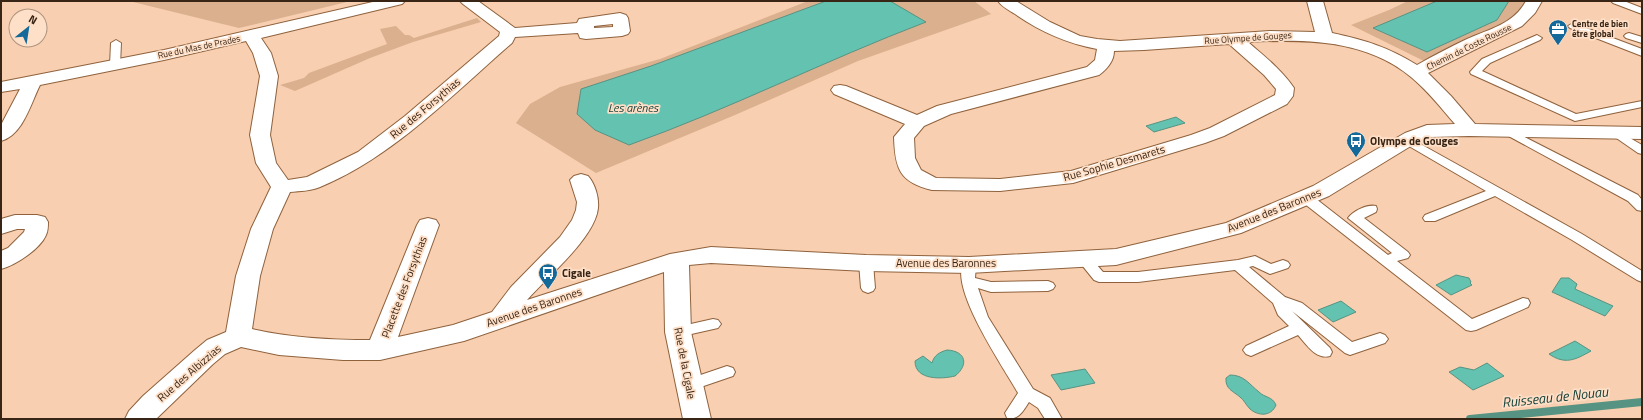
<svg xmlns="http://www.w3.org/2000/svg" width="1643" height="420" font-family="'Titillium Web',sans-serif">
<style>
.green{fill:#dab08e}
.water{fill:#64c2b1;stroke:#579382}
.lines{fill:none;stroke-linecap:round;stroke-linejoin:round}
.stream{stroke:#579382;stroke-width:8}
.service-casing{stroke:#8f623d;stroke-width:2}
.minor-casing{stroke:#8f623d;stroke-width:2}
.service{fill:#fff;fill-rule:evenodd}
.minor{fill:#fff;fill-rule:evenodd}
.labels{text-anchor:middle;stroke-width:3.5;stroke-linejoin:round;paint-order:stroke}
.far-poi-label{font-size:9px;font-weight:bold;fill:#382515;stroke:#fedfc7;text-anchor:start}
.far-street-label{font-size:9px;fill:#382515;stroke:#fedfc7}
.street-label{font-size:11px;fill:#382515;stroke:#fedfc7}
.poi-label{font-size:11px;font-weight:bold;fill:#382515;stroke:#fedfc7;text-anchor:start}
.water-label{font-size:12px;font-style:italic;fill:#123e36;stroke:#fedfc7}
.near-water-label{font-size:14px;font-style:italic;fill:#123e36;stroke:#fedfc7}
</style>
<rect width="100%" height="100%" fill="#f8cfb0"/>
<g class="green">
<path d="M 129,1 L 351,1 L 239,28 Z"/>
<path d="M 808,1 L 974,1 L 991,14 L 858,61 L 735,115 L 596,173 L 516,123 L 530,104 L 560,87 L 660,59 Z"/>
<path d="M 1408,1 L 1526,1 L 1525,4 L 1514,19 L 1485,33 L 1469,38 L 1428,63 L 1351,25 L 1389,10 Z"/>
<path d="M 477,18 L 481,22 L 413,42 L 370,58 L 295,91 L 280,85 L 304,78 L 309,73 L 387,44 L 380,29 L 396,26 L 405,35 L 409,35 L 414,38 Z"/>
</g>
<g class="water">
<path d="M 826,1 L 890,1 L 926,22 C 826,60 730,109 629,145 L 595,130 L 577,114 L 581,89 L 651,66 Z"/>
<path d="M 1437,1 L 1509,1 L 1497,20 L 1427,52 L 1373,28 Z"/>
<path d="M 1176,117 L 1185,123 L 1154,132 L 1146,126 Z"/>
<path d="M 1456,275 L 1469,278 L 1471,282 L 1470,283 L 1472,285 L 1451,295 L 1436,285 Z"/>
<path d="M 1561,278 L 1569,278 L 1577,284 L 1575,289 L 1613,306 L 1605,316 L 1552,292 Z"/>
<path d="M 1341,301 L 1356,312 L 1333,322 L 1318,310 Z"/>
<path d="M 1575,341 L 1591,351 C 1575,360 1565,365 1549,354 Z"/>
<path d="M 947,350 C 966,351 969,365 955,376 C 943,379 915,381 915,361 L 923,356 L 932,363 C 934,355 940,352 947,350 Z"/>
<path d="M 1487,363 L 1504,376 L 1473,390 L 1449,372 L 1460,367 L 1474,370 Z"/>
<path d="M 1085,369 L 1095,383 L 1061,390 L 1051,375 Z"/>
<path d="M 1230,375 C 1244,375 1249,384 1259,392 C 1265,398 1272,396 1276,405 C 1271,417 1258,416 1250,409 C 1246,405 1244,400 1240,397 C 1233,391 1225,389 1226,378 Z"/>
</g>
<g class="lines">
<path class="stream" d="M 1470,419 L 1642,402"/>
<defs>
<g id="service">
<path d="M 1611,1 L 1624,1 L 1642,8 L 1642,14 L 1613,3 Z"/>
<path d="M 1573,23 L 1642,49 L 1642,56 L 1570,28 L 1568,26 Z"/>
<path d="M 1629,33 L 1642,37 L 1642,43 L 1626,38 L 1624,36 L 1626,34 Z"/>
<path d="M 1537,35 L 1542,38 L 1540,40 L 1490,63 L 1482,71 L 1576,114 L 1642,101 L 1642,107 L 1575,121 L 1471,74 L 1470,72 L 1482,59 Z"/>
<path d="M 116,40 L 121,43 L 120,65 L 115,68 L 110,65 L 111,43 Z"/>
<path d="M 1507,128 L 1638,195 L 1642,200 L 1642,211 L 1637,210 L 1628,201 L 1503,133 L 1501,131 L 1503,129 Z"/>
<path d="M 1616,130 L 1642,145 L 1642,154 L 1638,153 L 1612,135 L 1610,133 L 1612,131 Z"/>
<path d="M 1406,136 L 1582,234 L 1642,271 L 1642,282 L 1637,280 L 1572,240 L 1495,196 L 1435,221 L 1425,221 L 1423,218 L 1425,215 L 1486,191 L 1402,142 L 1400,140 L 1402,138 Z"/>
<path d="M 1306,194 L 1311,195 L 1388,255 L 1392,253 L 1348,218 C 1353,211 1367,204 1376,206 L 1377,209 L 1376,212 L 1364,218 L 1408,252 L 1410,255 L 1408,258 L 1397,261 L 1472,319 L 1523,298 L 1528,299 L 1530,303 L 1528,307 L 1476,330 L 1471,331 L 1466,330 L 1301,201 L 1300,198 L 1301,195 Z"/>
<path d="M 1084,254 L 1089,256 L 1103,272 L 1138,272 L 1238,260 L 1255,256 L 1271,264 L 1283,260 L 1288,262 L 1290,265 L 1288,268 L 1270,274 L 1253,266 L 1249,267 L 1285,297 L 1302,303 L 1352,342 L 1380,333 L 1385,335 L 1388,339 L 1385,343 L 1350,355 L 1345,353 L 1292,311 L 1330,348 L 1332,352 L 1330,356 C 1316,360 1306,344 1298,335 L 1251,356 L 1246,354 L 1243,350 L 1246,346 L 1289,326 L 1278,315 L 1273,303 L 1235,270 L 1138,282 L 1099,282 L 1094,280 L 1077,259 L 1079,256 Z"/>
<path d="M 866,258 L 871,260 L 873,263 L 875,288 L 873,291 L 868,293 L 863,291 L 861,288 L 859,263 L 861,260 Z"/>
<path d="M 969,260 L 974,262 L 976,265 L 975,278 L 991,282 L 1048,281 L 1053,283 L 1055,286 L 1053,289 L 1048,291 L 991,292 L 978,288 L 988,317 L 1033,389 L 1050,398 L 1062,419 L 1045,419 L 1038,408 L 1029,402 C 1023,411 1019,420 1007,418 L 1005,413 L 1018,393 C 1004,368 948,287 964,262 Z"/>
<path d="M 713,319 L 718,320 L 721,324 L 718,328 L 678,337 L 673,336 L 670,332 L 673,328 Z"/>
<path d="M 727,366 L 733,368 L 735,372 L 733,376 L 689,391 L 683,389 L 681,385 L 683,381 Z"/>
</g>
<g id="minor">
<path d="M 377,1 L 405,1 L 402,4 L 261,38 L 271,53 L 278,76 L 270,135 L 276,163 L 288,180 L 307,177 L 358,152 L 405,116 L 499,36 L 500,32 L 463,4 L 460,1 L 478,1 L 515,28 L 577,23 L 579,19 L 620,13 L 626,15 L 628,18 L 630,31 L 628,34 L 622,36 L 586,39 L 580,38 L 578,33 L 515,37 L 512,43 C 453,94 393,157 320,187 C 311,191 300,191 290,192 L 273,229 L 260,276 L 252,329 C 291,338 331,340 370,340 L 417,225 L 420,220 L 428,218 L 436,220 L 439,225 L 398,337 L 453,325 L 492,312 L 511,287 L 560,237 L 572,220 L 576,210 L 577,202 L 570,180 L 574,176 L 581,174 L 588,176 C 595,184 599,197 598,208 C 595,238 547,277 527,300 L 670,254 L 711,247 L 866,255 L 969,257 L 1116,249 L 1226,223 L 1313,186 L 1405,133 L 1427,125 L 1455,124 C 1441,108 1428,91 1411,77 C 1365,39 1304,39 1248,42 C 1264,56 1282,70 1294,88 L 1293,96 L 1287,104 L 1224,136 L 1205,143 L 1073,183 L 1000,191 L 932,190 C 899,182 895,168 894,137 L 905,124 L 834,94 L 831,90 L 834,86 L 840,85 L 846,86 L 917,115 L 937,106 L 1087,67 L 1095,60 L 1097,49 C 1066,43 1041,32 1015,14 C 1009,10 1002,7 998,1 L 1016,1 L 1050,22 L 1080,36 L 1097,39 L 1120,41 L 1270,31 L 1315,32 L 1307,1 L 1323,1 L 1332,33 C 1365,40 1388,47 1417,65 C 1433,56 1450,47 1467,39 C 1489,29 1514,24 1526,1 L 1542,1 L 1535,13 L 1522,26 L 1428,73 L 1451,96 L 1475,124 L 1642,127 L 1642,139 L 1469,136 L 1430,137 L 1419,141 L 1329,196 L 1241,233 L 1116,265 L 969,273 L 866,271 L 711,263 L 689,265 L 691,332 L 711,419 L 683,419 L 665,332 L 664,272 L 464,341 L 380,360 L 343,360 L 279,355 L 241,347 L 225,354 L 213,364 L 156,419 L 125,419 L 129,411 L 143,396 L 195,350 L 207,340 L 226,332 L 236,276 L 251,229 L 271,187 L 256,163 L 250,135 L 260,76 L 253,53 L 246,41 L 164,60 L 40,85 C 31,103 23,135 1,141 L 1,125 L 20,89 L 1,92 L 1,82 L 164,50 ZM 613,24 L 613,27 L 594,28 L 594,26 ZM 1229,44 L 1264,75 L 1276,89 L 1275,95 L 1210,128 L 1191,135 L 1071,171 L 1000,179 L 936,178 L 921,170 L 915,158 L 914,138 L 924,126 L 951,114 L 1099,75 C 1107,69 1114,61 1114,51 L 1144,50 Z"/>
<path d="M 15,215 L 37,215 L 45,217 L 48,222 C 48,226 48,231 46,235 C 40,249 16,265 1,269 L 1,251 L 8,248 L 24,232 L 25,229 L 17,229 L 1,234 L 1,219 Z"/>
</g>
</defs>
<use href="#service" class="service-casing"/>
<use href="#minor" class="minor-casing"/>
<use href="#service" class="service"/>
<use href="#minor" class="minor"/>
</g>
<defs>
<symbol id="office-pin" viewBox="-11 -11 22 30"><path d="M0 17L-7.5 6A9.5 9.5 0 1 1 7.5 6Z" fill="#12699a" stroke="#fedfc7"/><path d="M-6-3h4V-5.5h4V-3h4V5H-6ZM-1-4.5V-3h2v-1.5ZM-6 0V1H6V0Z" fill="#fff"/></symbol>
<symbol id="bus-pin" viewBox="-11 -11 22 30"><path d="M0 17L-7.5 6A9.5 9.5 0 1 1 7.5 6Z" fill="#12699a" stroke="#fedfc7"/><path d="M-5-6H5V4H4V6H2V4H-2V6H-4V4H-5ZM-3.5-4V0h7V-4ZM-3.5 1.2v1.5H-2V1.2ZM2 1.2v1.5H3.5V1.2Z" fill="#fff"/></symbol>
</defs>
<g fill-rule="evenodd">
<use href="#office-pin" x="1547" y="18" width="22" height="30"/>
<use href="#bus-pin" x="1345" y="130" width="22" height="30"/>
<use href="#bus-pin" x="537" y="262" width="22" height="30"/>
</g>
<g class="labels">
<g class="far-poi-label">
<text x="1572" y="27">Centre de bien<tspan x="1572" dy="10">être global</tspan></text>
</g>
<g class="far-street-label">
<text transform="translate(1248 38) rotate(-4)" y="3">Rue Olympe de Gouges</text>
<text transform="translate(199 47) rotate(-12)" y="3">Rue du Mas de Prades</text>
<text transform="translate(1469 47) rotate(-26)" y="3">Chemin de Coste Rousse</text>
</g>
<g class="street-label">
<text transform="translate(425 108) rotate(-40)" y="4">Rue des Forsythias</text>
<text transform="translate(1114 163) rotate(-16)" y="4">Rue Sophie Desmarets</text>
<text transform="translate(1274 210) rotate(-22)" y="4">Avenue des Baronnes</text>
<text x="946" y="267">Avenue des Baronnes</text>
<text transform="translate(404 287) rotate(-69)" y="4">Placette des Forsythias</text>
<text transform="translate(534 307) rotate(-19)" y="4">Avenue des Baronnes</text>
<text transform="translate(685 363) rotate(79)" y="4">Rue de la Cigale</text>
<text transform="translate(189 373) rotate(-41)" y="4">Rue des Albizzias</text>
</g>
<g class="poi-label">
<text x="1370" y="145">Olympe de Gouges</text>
<text x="562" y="277">Cigale</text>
</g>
<g class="water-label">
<text x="633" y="112">Les arènes</text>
</g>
<g class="near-water-label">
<text transform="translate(1555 397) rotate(-6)" y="5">Ruisseau de Nouau</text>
</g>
</g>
<rect width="1643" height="420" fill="none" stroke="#382515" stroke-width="4"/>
<g transform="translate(28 28) rotate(30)"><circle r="19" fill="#fedfc7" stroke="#af9580"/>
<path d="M0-3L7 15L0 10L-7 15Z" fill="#12699a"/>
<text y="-6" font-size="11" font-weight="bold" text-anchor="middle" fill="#382515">N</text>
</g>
</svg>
